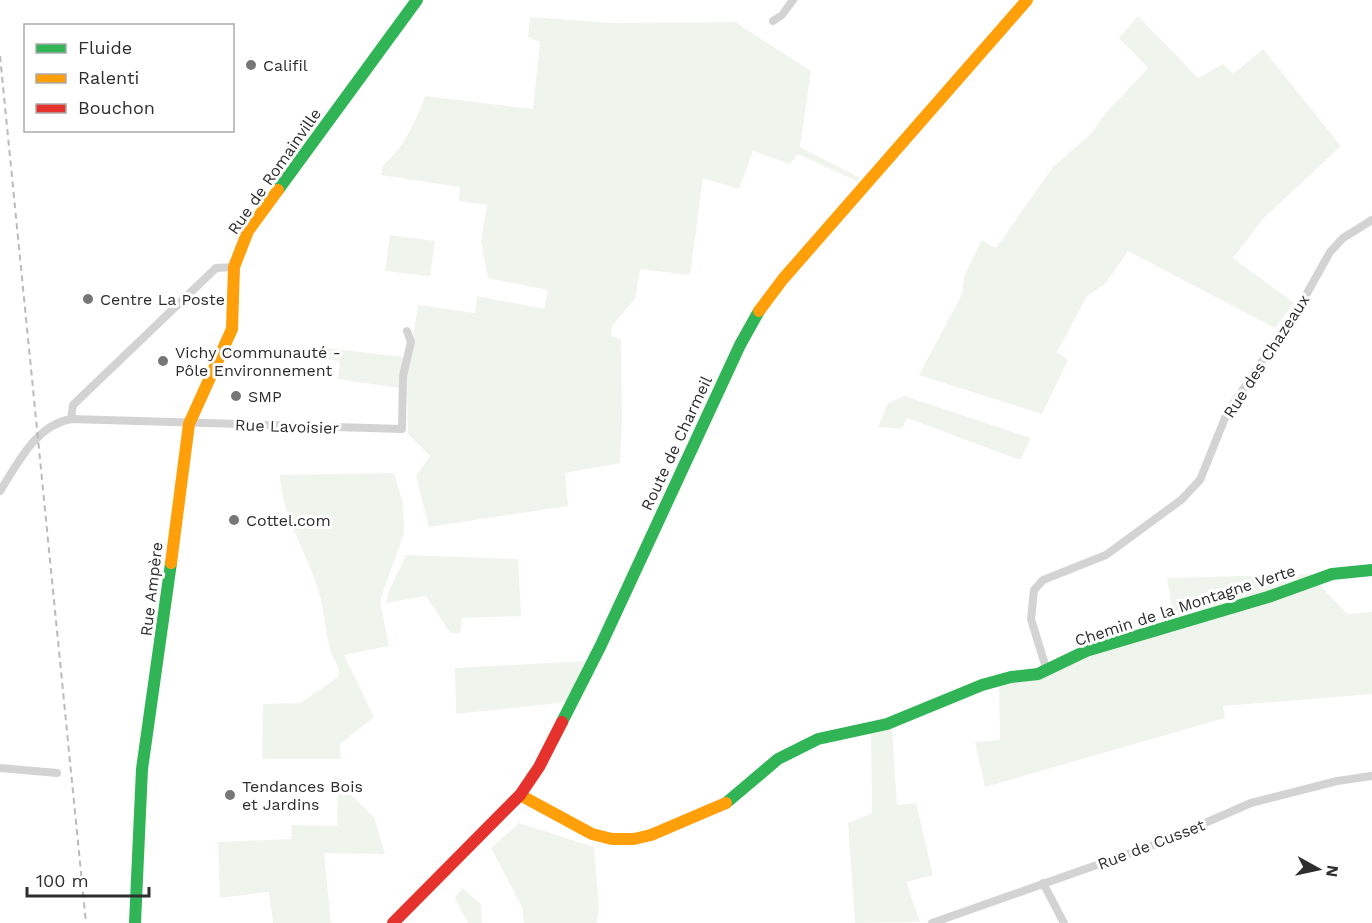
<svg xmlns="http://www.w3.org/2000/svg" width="1372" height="923" font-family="'Work Sans',sans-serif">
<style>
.green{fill:#eff5ec}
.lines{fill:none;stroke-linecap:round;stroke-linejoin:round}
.street{stroke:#d3d3d3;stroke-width:8}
.fast{stroke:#30b455;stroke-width:12}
.slow{stroke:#ff9f0a;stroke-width:12}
.jam{stroke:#e5322d;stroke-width:12}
.rail{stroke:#bababa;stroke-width:2;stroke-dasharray:6 4.5;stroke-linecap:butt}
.poi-dot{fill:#777;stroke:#fff;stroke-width:2}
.labels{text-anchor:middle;stroke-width:6;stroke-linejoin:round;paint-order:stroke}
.poi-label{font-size:16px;fill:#2e2e2e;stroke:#fff;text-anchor:start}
.street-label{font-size:16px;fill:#2e2e2e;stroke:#fff}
</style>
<rect width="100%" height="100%" fill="#fff"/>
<g class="green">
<path d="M 1138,16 L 1198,78 L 1223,64 L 1233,74 L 1263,49 L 1341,146 L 1263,219 L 1233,258 L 1294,303 L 1275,328 L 1128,251 L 1105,284 L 1087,296 L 1057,352 L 1068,360 L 1042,414 L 919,375 L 962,294 L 964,276 L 982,240 L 996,248 L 1053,167 L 1091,134 L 1105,114 L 1148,68 L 1119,38 Z"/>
<path d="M 530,17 L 613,23 L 735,22 L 811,71 L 800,147 L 860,178 L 857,181 L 798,154 L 790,164 L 753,151 L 739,189 L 703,178 L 690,275 L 640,269 L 635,299 L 612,326 L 611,336 L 621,339 L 622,419 L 620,463 L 565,473 L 568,506 L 429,527 L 416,476 L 430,456 L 408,434 L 407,376 L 418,305 L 475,313 L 477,296 L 544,309 L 548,290 L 488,278 L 481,241 L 487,205 L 459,201 L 460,187 L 381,175 L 383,165 C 403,149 416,121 425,96 L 533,109 L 540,42 L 528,37 Z"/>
<path d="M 390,235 L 435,241 L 430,276 L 385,271 Z"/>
<path d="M 318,347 L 403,357 L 399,388 L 338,379 L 340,361 L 318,358 Z"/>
<path d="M 905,396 L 1031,438 L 1020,460 L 907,418 L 902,429 L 878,427 L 888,403 Z"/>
<path d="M 394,473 L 403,504 L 404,533 L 380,601 L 389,646 L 344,655 L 374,717 L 340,744 L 341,759 L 262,759 L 263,704 L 300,703 L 338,677 L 339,668 C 324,646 327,619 319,593 C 309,557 281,514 280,475 Z"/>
<path d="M 406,555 L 518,559 L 521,616 L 462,618 L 460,633 L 450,633 L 426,596 L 386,603 L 388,593 Z"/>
<path d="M 1320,574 L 1319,584 L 1347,614 L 1372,612 L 1372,694 L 1223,706 L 1225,718 L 985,787 L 975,742 L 1000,740 L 999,686 L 1048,676 L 1090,654 L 1175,628 L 1167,578 Z"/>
<path d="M 585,661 L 567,702 L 456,714 L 455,668 Z"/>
<path d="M 892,729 L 897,805 L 916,803 L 933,875 L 906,882 L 920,922 L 855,923 L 848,823 L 872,813 L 871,733 Z"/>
<path d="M 334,775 L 345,784 L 348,792 L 374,817 L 385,854 L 324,853 L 331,923 L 273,923 L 269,892 L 220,898 L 218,842 L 292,839 L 291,825 L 337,826 L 338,797 Z"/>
<path d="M 519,823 L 594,847 L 599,907 L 597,923 L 524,923 L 522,907 L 491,848 Z"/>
<path d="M 462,888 L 481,904 L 482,923 L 468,923 L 455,898 Z"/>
</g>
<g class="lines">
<g class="street">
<path d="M 773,21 L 782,15 L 793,0"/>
<path d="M 71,419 L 73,405 L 216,268 L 234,267"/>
<path d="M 0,491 C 18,463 36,425 71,419 L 402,429 L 403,376 L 411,342 L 407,331"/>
<path d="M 1047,671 L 1031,619 L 1034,590 L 1043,580 L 1106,555 L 1181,500 L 1200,480 L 1227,413 L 1301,304 L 1330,252 L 1343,238 L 1372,220"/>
<path d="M 0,768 L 57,773"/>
<path d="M 1043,883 L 1064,923"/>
<path d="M 932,923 L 1159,843 L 1251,803 L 1337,781 L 1372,776"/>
</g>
<g class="fast">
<path d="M 278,190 L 417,0"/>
<path d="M 562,722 L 601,645 L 740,345 L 759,311"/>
<path d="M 726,803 L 778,759 L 818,739 L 887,724 L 982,685 L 1011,677 L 1038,674 L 1086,651 L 1268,597 L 1332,574 L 1372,570"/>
<path d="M 135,923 L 142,769 L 171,563"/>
</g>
<g class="slow">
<path d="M 759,311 L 783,279 L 1027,0"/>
<path d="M 171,563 L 189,424 L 232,329 L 234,267 L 248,231 L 278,190"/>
<path d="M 520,795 L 592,834 L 612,839 L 634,839 L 651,835 L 726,803"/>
</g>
<path class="jam" d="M 393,923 L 520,795 L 539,767 L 562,722"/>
<path class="rail" d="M 0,56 L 86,923"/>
</g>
<g class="poi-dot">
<circle cx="251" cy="65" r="6"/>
<circle cx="88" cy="299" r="6"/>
<circle cx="163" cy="361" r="6"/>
<circle cx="236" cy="396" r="6"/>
<circle cx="234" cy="520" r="6"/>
<circle cx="230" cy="795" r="6"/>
</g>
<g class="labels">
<g class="poi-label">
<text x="263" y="71">Califil</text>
<text x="100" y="305">Centre La Poste</text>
<text x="175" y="358">Vichy Communauté -<tspan x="175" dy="18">Pôle Environnement</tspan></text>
<text x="248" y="402">SMP</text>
<text x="246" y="526">Cottel.com</text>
<text x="242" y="792">Tendances Bois<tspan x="242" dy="18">et Jardins</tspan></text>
</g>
<g class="street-label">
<text transform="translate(274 171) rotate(-55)" y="6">Rue de Romainville</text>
<text transform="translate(1266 356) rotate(-57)" y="6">Rue des Chazeaux</text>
<text transform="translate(287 426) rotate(2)" y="6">Rue Lavoisier</text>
<text transform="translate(676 443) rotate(-65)" y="6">Route de Charmeil</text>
<text transform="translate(151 589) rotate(-83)" y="6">Rue Ampère</text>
<text transform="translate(1185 605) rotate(-18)" y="6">Chemin de la Montagne Verte</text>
<text transform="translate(1151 844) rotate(-21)" y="6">Rue de Cusset</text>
</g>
</g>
<rect x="24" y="24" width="210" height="108" fill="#ffffff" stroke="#ababab" stroke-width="1.5"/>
<rect x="36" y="44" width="30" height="9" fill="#30b455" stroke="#ababab" stroke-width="1.5"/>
<text x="78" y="54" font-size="18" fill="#2e2e2e">Fluide</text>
<rect x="36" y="74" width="30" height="9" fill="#ff9f0a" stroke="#ababab" stroke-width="1.5"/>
<text x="78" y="84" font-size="18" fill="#2e2e2e">Ralenti</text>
<rect x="36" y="104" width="30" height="9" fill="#e5322d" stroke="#ababab" stroke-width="1.5"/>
<text x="78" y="114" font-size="18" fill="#2e2e2e">Bouchon</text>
<g transform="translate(1318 869) rotate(98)" stroke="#ffffff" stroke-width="4.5" paint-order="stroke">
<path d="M0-4.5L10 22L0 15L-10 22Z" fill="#2e2e2e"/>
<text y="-9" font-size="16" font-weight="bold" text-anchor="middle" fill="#2e2e2e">N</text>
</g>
<path d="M27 887v9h122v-9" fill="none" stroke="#2e2e2e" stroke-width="3"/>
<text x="36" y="887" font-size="18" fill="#2e2e2e" stroke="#ffffff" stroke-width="4.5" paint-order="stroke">100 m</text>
</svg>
